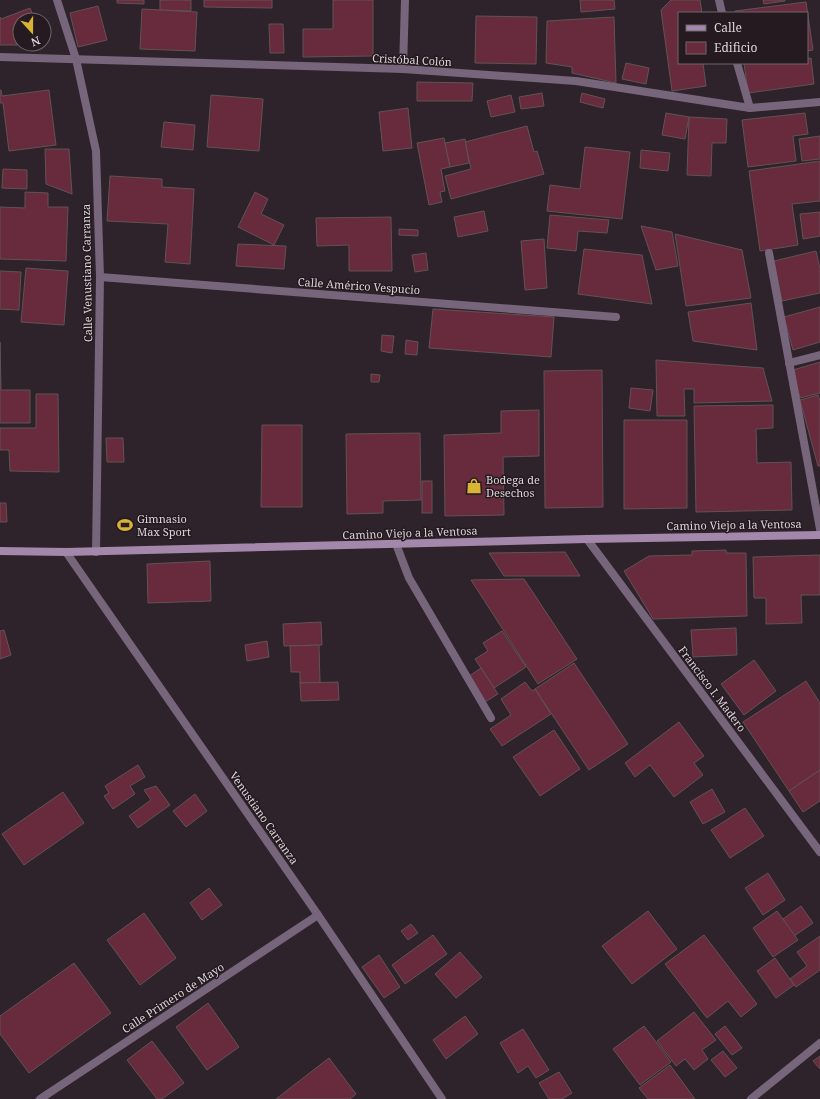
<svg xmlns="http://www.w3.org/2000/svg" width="820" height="1099" font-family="'Noto Serif',serif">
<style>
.building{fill:#682b3d;stroke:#615255}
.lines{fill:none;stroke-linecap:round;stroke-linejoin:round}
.lane{stroke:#77657b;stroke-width:8}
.street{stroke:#77657b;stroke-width:8}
.secondary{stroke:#a488ab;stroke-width:8}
.labels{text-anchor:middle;stroke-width:3;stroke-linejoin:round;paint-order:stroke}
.street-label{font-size:11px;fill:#ddd5da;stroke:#241a20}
.poi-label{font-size:11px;fill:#ddd5da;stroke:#241a20;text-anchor:start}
</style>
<rect width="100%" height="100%" fill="#2e232a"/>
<g class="building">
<path d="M 117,0 L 144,0 L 144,4 L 117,3 Z"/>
<path d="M 160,0 L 191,0 L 191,11 L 160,10 Z"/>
<path d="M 204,0 L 272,0 L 272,8 L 204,7 Z"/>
<path d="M 333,0 L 373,0 L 373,56 L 303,57 L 303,29 L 333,29 Z"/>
<path d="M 580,0 L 614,0 L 615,9 L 581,12 Z"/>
<path d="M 671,0 L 700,0 L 702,13 L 679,13 L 679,63 L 703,63 L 706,86 L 672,91 L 661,10 Z"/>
<path d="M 763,0 L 785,0 L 785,1 L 764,4 Z"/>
<path d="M 806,2 L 813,50 L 807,51 L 807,13 L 735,13 L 735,11 Z"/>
<path d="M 98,6 L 107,40 L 78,47 L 70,13 Z"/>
<path d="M 30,8 L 35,20 L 20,20 L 20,44 L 44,45 L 0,45 L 0,17 L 1,19 Z"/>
<path d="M 142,9 L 197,12 L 195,51 L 140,49 Z"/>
<path d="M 476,16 L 537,17 L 536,64 L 475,63 Z"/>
<path d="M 614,17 L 616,83 L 572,73 L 572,67 L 546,63 L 547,21 Z"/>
<path d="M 269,24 L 283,24 L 284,53 L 270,53 Z"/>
<path d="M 811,58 L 814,84 L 748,93 L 744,63 L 807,63 L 807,59 Z"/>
<path d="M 626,63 L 649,68 L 646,84 L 622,79 Z"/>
<path d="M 417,82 L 473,83 L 472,101 L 417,101 Z"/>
<path d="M 0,90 L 1,90 L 2,96 L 49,90 L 56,145 L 9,151 L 3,103 L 0,103 Z"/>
<path d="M 542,93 L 544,106 L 521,109 L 519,97 Z"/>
<path d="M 582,93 L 605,99 L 603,108 L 580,102 Z"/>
<path d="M 211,95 L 263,99 L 259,151 L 207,147 Z"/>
<path d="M 511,95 L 515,112 L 491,117 L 487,101 Z"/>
<path d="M 408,108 L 412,148 L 383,151 L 379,112 Z"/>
<path d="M 666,113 L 689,117 L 685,139 L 662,135 Z"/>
<path d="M 805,113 L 808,134 L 793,136 L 796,161 L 748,167 L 742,120 Z"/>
<path d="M 689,117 L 727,119 L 726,143 L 712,143 L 711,176 L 687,175 Z"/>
<path d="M 164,122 L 195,125 L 193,150 L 161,147 Z"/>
<path d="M 527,126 L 534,152 L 537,151 L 544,174 L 451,199 L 445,176 L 471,169 L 465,142 Z"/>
<path d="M 820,136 L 820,159 L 802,161 L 799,139 Z"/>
<path d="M 444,138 L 450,167 L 441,169 L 445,191 L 440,192 L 442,202 L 429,205 L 417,143 Z"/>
<path d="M 465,139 L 469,163 L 450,167 L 445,143 Z"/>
<path d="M 585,147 L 630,152 L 622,219 L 547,211 L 550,185 L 580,189 Z"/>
<path d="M 45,149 L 69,149 L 72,194 L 46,184 Z"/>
<path d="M 641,150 L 670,153 L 668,171 L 640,168 Z"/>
<path d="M 820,161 L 820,201 L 792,204 L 798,245 L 760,251 L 749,171 Z"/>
<path d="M 3,169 L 27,170 L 27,189 L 2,188 Z"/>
<path d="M 110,176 L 162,179 L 162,187 L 194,189 L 190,264 L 165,262 L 168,224 L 107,221 Z"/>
<path d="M 25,192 L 48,193 L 48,207 L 68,207 L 66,261 L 0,259 L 0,207 L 25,208 Z"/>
<path d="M 255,192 L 268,199 L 261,214 L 284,225 L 274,245 L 238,227 Z"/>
<path d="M 484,211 L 488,231 L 458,237 L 454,217 Z"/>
<path d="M 820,212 L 820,236 L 803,239 L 800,214 Z"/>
<path d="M 550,215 L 609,220 L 607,233 L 578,231 L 576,251 L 547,248 Z"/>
<path d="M 391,217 L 392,271 L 349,271 L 349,245 L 317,246 L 316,218 Z"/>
<path d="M 641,226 L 672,232 L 678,266 L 656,270 Z"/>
<path d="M 399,229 L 418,230 L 418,236 L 399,235 Z"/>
<path d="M 675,234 L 742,250 L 751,298 L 686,306 Z"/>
<path d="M 544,239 L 547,288 L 525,290 L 521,241 Z"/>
<path d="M 238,244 L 286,246 L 284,269 L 236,266 Z"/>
<path d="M 584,249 L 642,255 L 652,304 L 578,294 Z"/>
<path d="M 816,251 L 820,269 L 820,293 L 782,301 L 774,261 Z"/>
<path d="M 426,253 L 428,270 L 415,272 L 412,255 Z"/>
<path d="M 26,268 L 68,271 L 64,325 L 21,322 Z"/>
<path d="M 0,271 L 21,272 L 19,310 L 0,309 Z"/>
<path d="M 751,303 L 757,350 L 693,341 L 688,312 Z"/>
<path d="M 820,307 L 820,342 L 793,350 L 784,317 Z"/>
<path d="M 433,309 L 554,317 L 551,357 L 429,348 Z"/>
<path d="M 382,335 L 394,336 L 392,353 L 381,351 Z"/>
<path d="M 406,340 L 418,342 L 417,355 L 405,354 Z"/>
<path d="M 0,342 L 1,390 L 30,390 L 30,423 L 0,423 Z"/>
<path d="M 656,360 L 763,368 L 772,401 L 694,403 L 694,389 L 684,389 L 685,416 L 657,416 Z"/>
<path d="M 820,362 L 820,393 L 800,398 L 793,370 Z"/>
<path d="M 602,370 L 603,507 L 545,508 L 544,371 Z"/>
<path d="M 371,374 L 380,375 L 379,382 L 371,382 Z"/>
<path d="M 631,388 L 653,390 L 650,411 L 629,408 Z"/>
<path d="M 36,394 L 58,394 L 59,472 L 10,471 L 9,450 L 0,450 L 0,428 L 36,428 Z"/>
<path d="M 818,395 L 820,401 L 820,466 L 818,466 L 800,400 Z"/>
<path d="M 773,405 L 773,428 L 756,429 L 757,463 L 791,462 L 792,510 L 696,512 L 694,406 Z"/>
<path d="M 539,410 L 539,456 L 503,457 L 504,515 L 445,516 L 444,435 L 501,433 L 501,411 Z"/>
<path d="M 624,420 L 687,420 L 687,508 L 624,509 Z"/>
<path d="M 262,425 L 302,425 L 302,507 L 261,507 Z"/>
<path d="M 420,433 L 421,500 L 383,501 L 383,513 L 347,514 L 346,434 Z"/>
<path d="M 106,438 L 123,438 L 124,462 L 107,462 Z"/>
<rect x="422" y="481" width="10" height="32"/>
<path d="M 0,503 L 6,503 L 7,522 L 0,522 Z"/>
<path d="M 726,550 L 726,553 L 746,553 L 747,616 L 653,619 L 624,571 L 649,556 L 692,555 L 692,551 Z"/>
<path d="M 565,552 L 580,576 L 504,576 L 489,553 Z"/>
<path d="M 820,555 L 820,595 L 801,595 L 802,623 L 766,624 L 766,598 L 754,598 L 753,557 Z"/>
<path d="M 210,561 L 211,601 L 148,603 L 147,564 Z"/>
<path d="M 524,579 L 577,659 L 538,684 L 471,580 Z"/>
<path d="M 321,622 L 322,645 L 284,646 L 283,624 Z"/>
<path d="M 736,628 L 737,655 L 693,657 L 691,630 Z"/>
<path d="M 4,630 L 11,655 L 0,659 L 0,631 Z"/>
<path d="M 502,631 L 526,667 L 494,688 L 475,659 L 488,651 L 483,643 Z"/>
<path d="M 267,641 L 269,657 L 247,661 L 245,645 Z"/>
<path d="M 319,645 L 320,683 L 300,683 L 300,672 L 291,672 L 290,646 Z"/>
<path d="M 754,660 L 776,691 L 744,715 L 721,684 Z"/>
<path d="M 574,663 L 628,744 L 589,770 L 535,689 Z"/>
<path d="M 481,668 L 498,694 L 485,702 L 468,677 Z"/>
<path d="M 806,681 L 820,703 L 820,770 L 789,791 L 743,722 Z"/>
<path d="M 338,682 L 339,700 L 301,701 L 300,683 Z"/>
<path d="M 525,682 L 532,691 L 535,689 L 551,714 L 502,746 L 490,729 L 511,715 L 501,699 Z"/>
<path d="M 679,722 L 704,756 L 694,763 L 703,775 L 674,797 L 650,765 L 635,777 L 625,763 Z"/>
<path d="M 554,730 L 580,769 L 540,796 L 513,757 Z"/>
<path d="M 138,765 L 145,777 L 130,786 L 135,794 L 113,809 L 104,796 L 109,793 L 105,786 Z"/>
<path d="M 820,770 L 820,801 L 803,812 L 789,791 Z"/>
<path d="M 156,786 L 170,805 L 138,828 L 129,816 L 151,800 L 144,790 Z"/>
<path d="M 712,789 L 725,812 L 703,824 L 690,802 Z"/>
<path d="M 63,792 L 84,823 L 24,865 L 2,834 Z"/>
<path d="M 195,794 L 207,811 L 186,827 L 173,811 Z"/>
<path d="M 745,808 L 764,836 L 730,858 L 711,830 Z"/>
<path d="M 768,873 L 785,900 L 763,915 L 745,888 Z"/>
<path d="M 209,888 L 222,905 L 202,920 L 190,903 Z"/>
<path d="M 801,906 L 813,923 L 794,936 L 783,919 Z"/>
<path d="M 648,911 L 677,949 L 632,984 L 602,946 Z"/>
<path d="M 777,911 L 798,940 L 773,957 L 753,928 Z"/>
<path d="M 144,913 L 176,958 L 140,985 L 107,940 Z"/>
<path d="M 411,924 L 418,933 L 408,940 L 401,931 Z"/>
<path d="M 433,935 L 447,954 L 405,984 L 392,965 Z"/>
<path d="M 704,935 L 757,1004 L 741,1017 L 728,1001 L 707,1018 L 665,964 Z"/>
<path d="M 820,936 L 820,970 L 796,987 L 790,979 L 807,966 L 797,952 Z"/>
<path d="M 460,952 L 482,977 L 456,998 L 435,974 Z"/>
<path d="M 379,955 L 400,987 L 384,998 L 362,967 Z"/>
<path d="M 775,958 L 794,985 L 776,998 L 757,971 Z"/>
<path d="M 74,963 L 111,1013 L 29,1073 L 0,1034 L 0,1016 Z"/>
<path d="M 208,1003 L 239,1047 L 207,1070 L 176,1027 Z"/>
<path d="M 694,1012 L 716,1040 L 702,1050 L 708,1059 L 694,1070 L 685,1059 L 676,1066 L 657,1041 Z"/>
<path d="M 465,1016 L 478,1034 L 446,1059 L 433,1040 Z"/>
<path d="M 644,1026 L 671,1062 L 640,1085 L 613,1049 Z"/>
<path d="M 725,1026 L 742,1048 L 732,1055 L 715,1034 Z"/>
<path d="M 523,1029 L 549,1070 L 536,1078 L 528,1066 L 518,1073 L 500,1043 Z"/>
<path d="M 152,1041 L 184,1083 L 162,1099 L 157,1099 L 127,1060 Z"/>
<path d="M 723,1051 L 737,1068 L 725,1077 L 711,1060 Z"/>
<path d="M 820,1056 L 820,1069 L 813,1061 Z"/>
<path d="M 329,1058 L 356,1094 L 350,1099 L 276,1099 Z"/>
<path d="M 670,1065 L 695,1099 L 648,1099 L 639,1088 Z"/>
<path d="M 559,1072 L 572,1093 L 562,1099 L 549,1099 L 539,1083 Z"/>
</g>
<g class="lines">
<path class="lane" d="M 396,544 L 409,578 L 491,718"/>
<g class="street">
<path d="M 57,0 L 76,59 L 96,151 L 100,277 L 96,552"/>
<path d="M 719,0 L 722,13"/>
<path d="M 0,57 L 403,69 L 576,81 L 750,108 L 820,102"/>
<path d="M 737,63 L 750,108"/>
<path d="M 403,69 L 405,0"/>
<path d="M 769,253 L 820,529"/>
<path d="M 100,277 L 616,317"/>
<path d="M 789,363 L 820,355"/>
<path d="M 587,539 L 820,852"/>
<path d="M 66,552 L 318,915 L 442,1099"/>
<path d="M 40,1099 L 318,915"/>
<path d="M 751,1099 L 820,1043"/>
</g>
<path class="secondary" d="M 0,551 L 66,552 L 587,539 L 820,535"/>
</g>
<defs>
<symbol id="shop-bare" viewBox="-9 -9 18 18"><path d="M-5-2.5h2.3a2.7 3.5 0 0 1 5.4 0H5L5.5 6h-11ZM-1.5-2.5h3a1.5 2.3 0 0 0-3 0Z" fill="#d9b334" stroke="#241a20" stroke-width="2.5" paint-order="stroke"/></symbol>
<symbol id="stadium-bare" viewBox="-9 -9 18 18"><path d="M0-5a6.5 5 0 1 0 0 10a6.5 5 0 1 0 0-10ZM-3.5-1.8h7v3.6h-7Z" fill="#d9b334" stroke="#241a20" stroke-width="2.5" paint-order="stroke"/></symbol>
</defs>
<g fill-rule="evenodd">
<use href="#shop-bare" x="463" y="475" width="22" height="22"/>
<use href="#stadium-bare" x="114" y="514" width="22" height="22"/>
</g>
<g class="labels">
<g class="street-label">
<text transform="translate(412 60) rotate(3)" y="4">Cristóbal Colón</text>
<text transform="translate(87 273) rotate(-91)" y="4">Calle Venustiano Carranza</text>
<text transform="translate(359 286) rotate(4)" y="4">Calle Américo Vespucio</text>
<text transform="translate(734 525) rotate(-1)" y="4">Camino Viejo a la Ventosa</text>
<text transform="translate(410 533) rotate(-2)" y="4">Camino Viejo a la Ventosa</text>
<text transform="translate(712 689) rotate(53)" y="4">Francisco I. Madero</text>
<text transform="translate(264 818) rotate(55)" y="4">Venustiano Carranza</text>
<text transform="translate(173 998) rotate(-33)" y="4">Calle Primero de Mayo</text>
</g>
<g class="poi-label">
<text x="486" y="484">Bodega de<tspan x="486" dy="13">Desechos</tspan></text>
<text x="137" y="523">Gimnasio<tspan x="137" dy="13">Max Sport</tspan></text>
</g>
</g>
<rect x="678" y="12" width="130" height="52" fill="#241a20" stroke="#6e656a"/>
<rect x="686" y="25" width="20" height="6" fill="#a488ab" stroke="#6e656a"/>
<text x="714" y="32" font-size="12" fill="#ddd5da">Calle</text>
<rect x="686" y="42" width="20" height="12" fill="#682b3d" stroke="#6e656a"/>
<text x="714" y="52" font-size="12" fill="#ddd5da">Edificio</text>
<g transform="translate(32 32) rotate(159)"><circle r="19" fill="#241a20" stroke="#6e656a"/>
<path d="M0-3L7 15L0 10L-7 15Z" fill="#d9b334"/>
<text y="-6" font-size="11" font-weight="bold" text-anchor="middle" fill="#ddd5da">N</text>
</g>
</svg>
